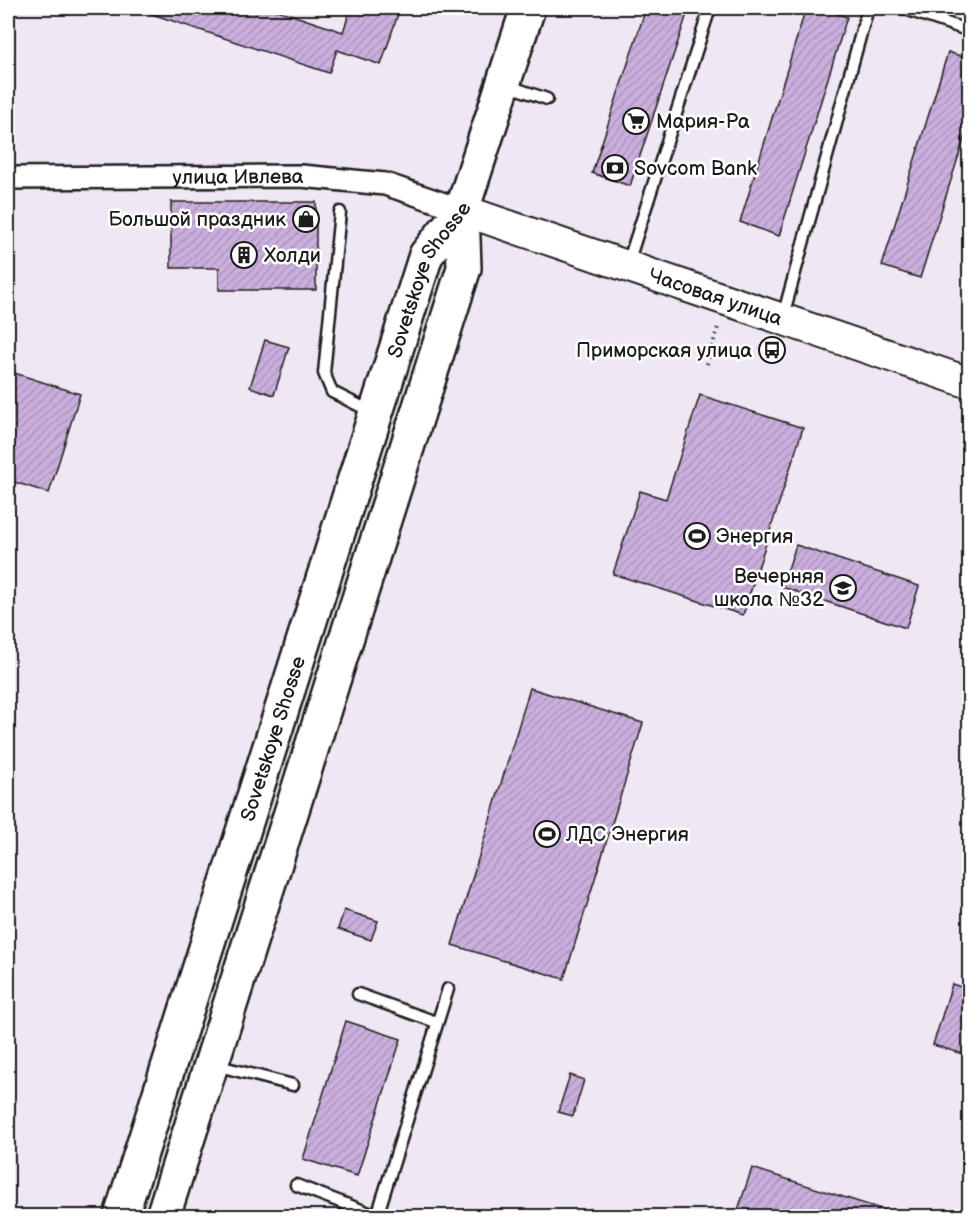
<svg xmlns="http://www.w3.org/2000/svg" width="977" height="1224" font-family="'Balsamiq Sans',sans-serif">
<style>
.building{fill:url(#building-hatch);stroke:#1c1c1c;stroke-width:1.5}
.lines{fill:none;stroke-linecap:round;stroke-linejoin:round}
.lane-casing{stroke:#1c1c1c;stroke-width:15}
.street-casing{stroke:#1c1c1c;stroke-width:26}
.secondary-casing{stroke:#1c1c1c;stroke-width:34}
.highway-casing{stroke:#1c1c1c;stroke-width:38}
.path{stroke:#1c1c1c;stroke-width:4;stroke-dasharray:1.5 4.5;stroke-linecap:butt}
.lane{stroke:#fff;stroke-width:10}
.street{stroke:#fff;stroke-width:21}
.secondary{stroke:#fff;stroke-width:30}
.highway{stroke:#fff;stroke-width:33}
.labels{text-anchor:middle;stroke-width:5;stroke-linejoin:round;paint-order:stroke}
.poi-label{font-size:20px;fill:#1c1c1c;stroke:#fff;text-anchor:start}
.street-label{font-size:20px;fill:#1c1c1c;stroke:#fff}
</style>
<defs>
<pattern id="building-hatch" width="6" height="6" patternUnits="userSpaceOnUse" patternTransform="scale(1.5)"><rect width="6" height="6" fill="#caaedc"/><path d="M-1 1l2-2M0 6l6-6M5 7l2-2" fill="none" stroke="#ad95bc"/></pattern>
</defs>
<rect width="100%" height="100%" fill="#efe7f4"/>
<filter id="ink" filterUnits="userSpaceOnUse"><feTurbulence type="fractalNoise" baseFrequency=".0167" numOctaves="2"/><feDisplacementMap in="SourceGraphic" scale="12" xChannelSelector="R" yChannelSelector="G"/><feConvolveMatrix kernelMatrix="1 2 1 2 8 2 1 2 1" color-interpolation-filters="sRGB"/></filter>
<g filter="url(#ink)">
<g class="building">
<path d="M 134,8 L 271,8 L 343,32 L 351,8 L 400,8 L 381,65 L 337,50 L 329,73 Z"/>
<path d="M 646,8 L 689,8 L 630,186 L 592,173 Z"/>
<path d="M 806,8 L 821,8 L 847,17 L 779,236 L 740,222 Z"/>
<path d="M 948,52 L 970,59 L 970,120 L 920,278 L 882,266 Z"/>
<path d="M 171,202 L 316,202 L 316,290 L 219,290 L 219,268 L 171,268 Z"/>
<path d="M 265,340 L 289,347 L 274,395 L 250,387 Z"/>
<path d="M 8,371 L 80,394 L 49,493 L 8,480 Z"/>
<path d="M 700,395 L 803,428 L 743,615 L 613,574 L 640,491 L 666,499 Z"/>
<path d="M 796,545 L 919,586 L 906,628 L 782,587 Z"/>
<path d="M 530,688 L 643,723 L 564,979 L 452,945 Z"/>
<path d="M 344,910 L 378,921 L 371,940 L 338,929 Z"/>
<path d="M 952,984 L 970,990 L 970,1056 L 933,1045 Z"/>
<path d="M 346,1021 L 401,1039 L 357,1176 L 303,1159 Z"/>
<path d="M 570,1075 L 584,1080 L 573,1116 L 558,1112 Z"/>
<path d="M 752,1168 L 903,1216 L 736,1216 Z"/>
</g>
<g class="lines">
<defs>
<g id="lane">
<path d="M 902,8 L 970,31"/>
<path d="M 506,85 L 547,99"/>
<path d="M 340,212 L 324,373 L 332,392 L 372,412"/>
<path d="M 628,263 L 710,8"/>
<path d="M 783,316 L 868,8"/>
<path d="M 358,994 L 436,1022"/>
<path d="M 215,1065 L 293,1085"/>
<path d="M 296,1185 L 377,1216 L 448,989"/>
</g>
<g id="street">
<path id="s1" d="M 8,178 L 301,176 L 385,184 L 462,210"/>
</g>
<g id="secondary">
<path id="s2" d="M 462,210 L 970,383"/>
</g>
<g id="highway">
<path id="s3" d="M 121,1216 L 426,255 L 462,210 L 528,8"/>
<path d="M 163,1216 L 464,268 L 462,210"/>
</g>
</defs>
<use href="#lane" class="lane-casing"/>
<use href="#street" class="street-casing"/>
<use href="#secondary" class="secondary-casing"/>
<use href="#highway" class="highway-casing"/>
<path class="path" d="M 707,364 L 719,324"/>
<use href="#lane" class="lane"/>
<use href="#street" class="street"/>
<use href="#secondary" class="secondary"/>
<use href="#highway" class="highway"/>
</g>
</g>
<defs>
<symbol id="supermarket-ring" viewBox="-11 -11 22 22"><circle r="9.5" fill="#fff" stroke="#1c1c1c" stroke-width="1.5"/><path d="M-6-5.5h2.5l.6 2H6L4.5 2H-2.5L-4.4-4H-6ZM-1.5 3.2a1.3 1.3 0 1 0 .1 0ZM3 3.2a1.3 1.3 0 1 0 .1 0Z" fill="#1c1c1c"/></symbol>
<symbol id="bank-ring" viewBox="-11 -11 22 22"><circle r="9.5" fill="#fff" stroke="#1c1c1c" stroke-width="1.5"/><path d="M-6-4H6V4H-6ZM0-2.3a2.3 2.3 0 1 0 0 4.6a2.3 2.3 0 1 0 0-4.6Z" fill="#1c1c1c"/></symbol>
<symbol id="shop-ring" viewBox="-11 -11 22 22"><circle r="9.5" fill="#fff" stroke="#1c1c1c" stroke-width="1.5"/><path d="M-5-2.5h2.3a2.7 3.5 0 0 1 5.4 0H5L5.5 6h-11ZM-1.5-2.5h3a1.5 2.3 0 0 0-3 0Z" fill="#1c1c1c"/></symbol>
<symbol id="building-ring" viewBox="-11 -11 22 22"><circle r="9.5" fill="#fff" stroke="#1c1c1c" stroke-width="1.5"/><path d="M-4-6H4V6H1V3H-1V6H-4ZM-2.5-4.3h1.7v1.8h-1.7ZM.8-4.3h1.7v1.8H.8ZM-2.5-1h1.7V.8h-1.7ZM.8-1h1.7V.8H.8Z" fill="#1c1c1c"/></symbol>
<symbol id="bus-ring" viewBox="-11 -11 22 22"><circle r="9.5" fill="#fff" stroke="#1c1c1c" stroke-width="1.5"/><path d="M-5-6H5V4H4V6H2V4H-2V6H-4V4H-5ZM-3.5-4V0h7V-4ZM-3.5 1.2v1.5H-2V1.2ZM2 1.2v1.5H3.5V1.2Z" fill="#1c1c1c"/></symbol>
<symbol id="stadium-ring" viewBox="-11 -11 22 22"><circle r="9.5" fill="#fff" stroke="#1c1c1c" stroke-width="1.5"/><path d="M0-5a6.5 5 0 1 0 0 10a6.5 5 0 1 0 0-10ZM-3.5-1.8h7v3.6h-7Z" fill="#1c1c1c"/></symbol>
<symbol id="school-ring" viewBox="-11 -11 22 22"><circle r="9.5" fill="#fff" stroke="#1c1c1c" stroke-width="1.5"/><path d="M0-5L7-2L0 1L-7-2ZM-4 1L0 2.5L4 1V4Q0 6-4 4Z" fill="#1c1c1c"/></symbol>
</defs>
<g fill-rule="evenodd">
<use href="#supermarket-ring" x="621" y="106" width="30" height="30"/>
<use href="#bank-ring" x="600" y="153" width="30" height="30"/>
<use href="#shop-ring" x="291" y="204" width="30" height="30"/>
<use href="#building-ring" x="229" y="240" width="30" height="30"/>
<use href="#bus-ring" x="757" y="335" width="30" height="30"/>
<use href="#stadium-ring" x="682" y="521" width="30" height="30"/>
<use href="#school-ring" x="828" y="573" width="30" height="30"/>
<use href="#stadium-ring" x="532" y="819" width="30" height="30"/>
</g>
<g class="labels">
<g class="poi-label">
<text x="656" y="128">Мария-Ра</text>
<text x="634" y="175">Sovcom Bank</text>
<text x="286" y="226" text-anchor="end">Большой праздник</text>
<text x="264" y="262">Холди</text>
<text x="752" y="357" text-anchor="end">Приморская улица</text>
<text x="716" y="543">Энергия</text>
<text x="824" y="583" text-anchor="end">Вечерняя<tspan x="824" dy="23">школа №32</tspan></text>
<text x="566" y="841">ЛДС Энергия</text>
</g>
<g class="street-label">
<text dy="7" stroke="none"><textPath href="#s1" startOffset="230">улица Ивлева</textPath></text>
<text dy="7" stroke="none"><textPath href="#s3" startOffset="987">Sovetskoye Shosse</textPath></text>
<text dy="7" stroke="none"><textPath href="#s2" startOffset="268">Часовая улица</textPath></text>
<text dy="7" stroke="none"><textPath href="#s3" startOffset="501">Sovetskoye Shosse</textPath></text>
</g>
</g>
<rect width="977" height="1224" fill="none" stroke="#fff" stroke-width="30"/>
<rect x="15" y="15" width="947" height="1194" fill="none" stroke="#1c1c1c" stroke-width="2" filter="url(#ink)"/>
</svg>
